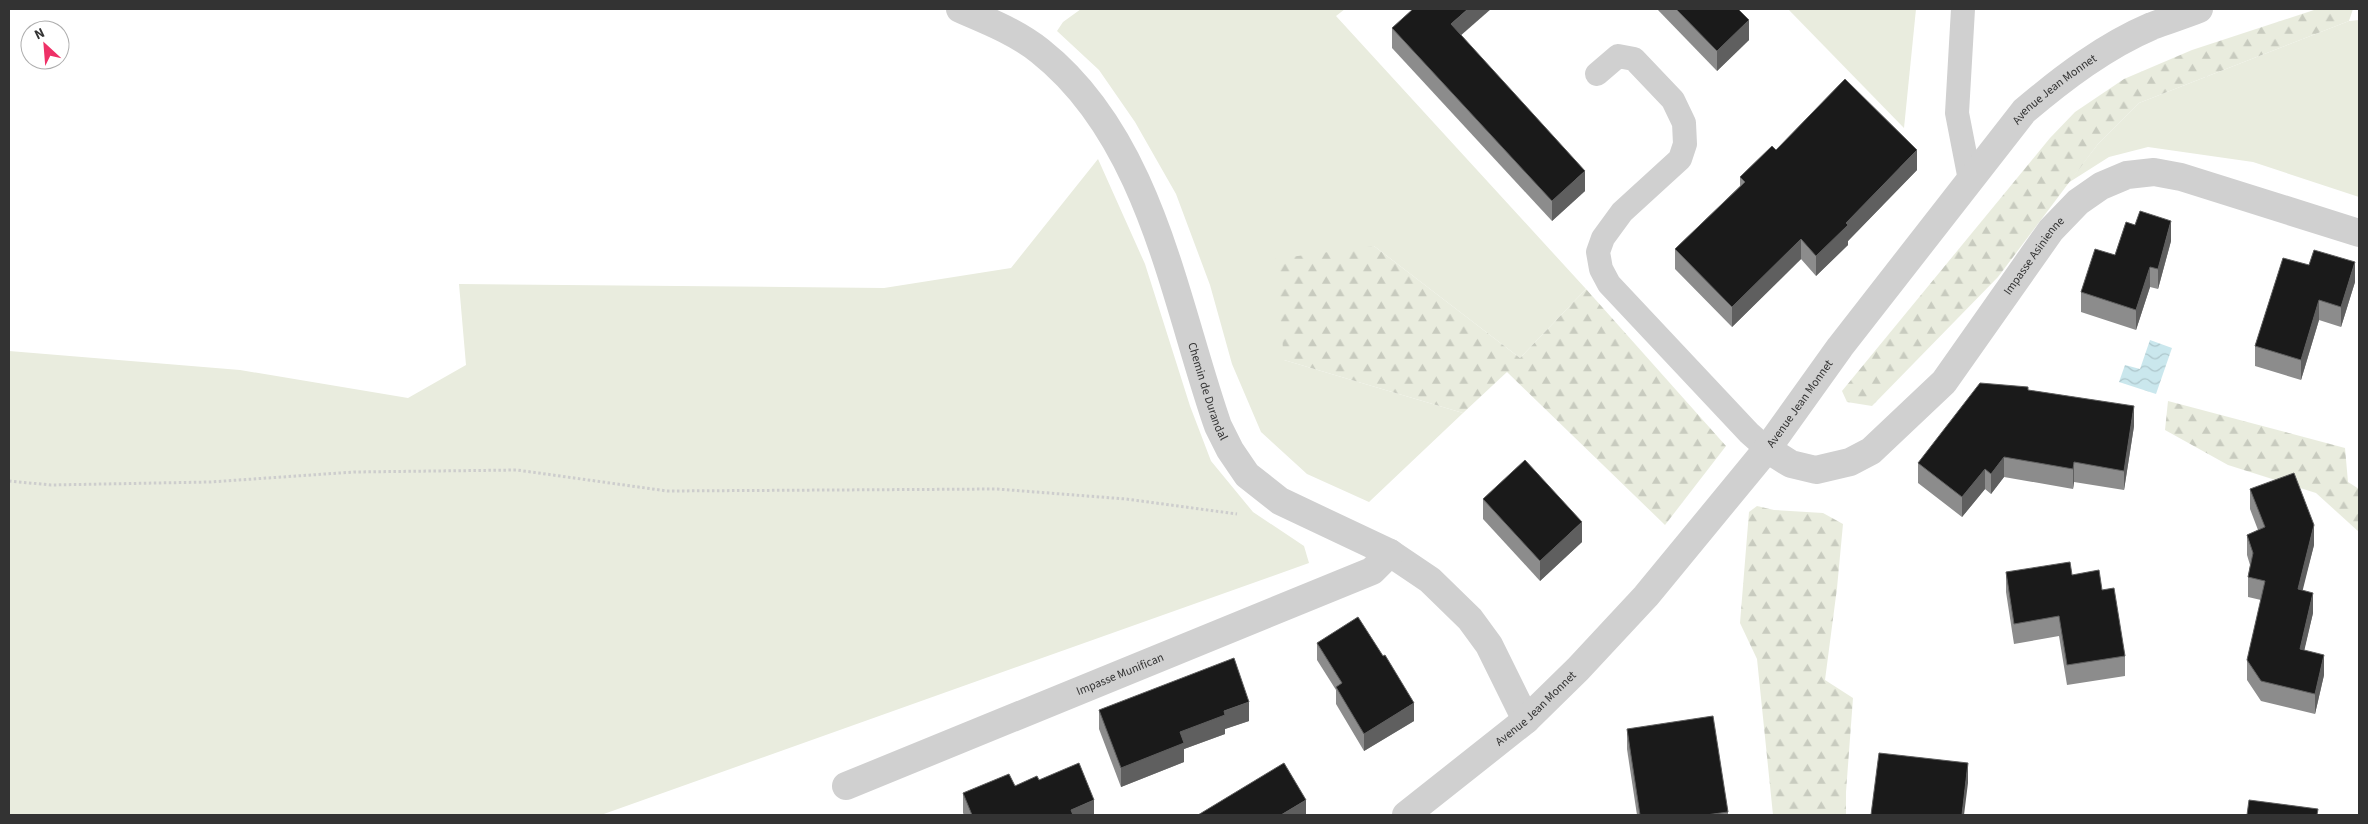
<svg xmlns="http://www.w3.org/2000/svg" width="2368" height="824" font-family="'Source Sans 3',sans-serif">
<style>
.grass{fill:#e9ecde}
.forest{fill:url(#forest-firs)}
.water{fill:url(#water-waves)}
.lines{fill:none;stroke-linecap:round;stroke-linejoin:round}
.path{stroke:#cdcdcd;stroke-width:3;stroke-dasharray:2.5 2.5;stroke-linecap:butt}
.service{stroke:#d0d0d0;stroke-width:24}
.minor{stroke:#d0d0d0;stroke-width:28}
.wall{fill:#8c8c8c}
.shaded-wall{fill:#5f5f5f}
.building{fill:#1a1a1a;stroke:#5f5f5f}
.labels{text-anchor:middle;stroke-width:5;stroke-linejoin:round;paint-order:stroke}
.street-label{font-size:12px;fill:#333;stroke:#fff}
</style>
<defs>
<pattern id="forest-firs" width="22" height="20" patternUnits="userSpaceOnUse" patternTransform="scale(1.25)"><rect width="22" height="20" fill="#e9ecde"/><path d="M5 1l3.5 6h-7zM16 11l3.5 6h-7z" fill="#c8cbbf"/></pattern>
<pattern id="water-waves" width="16" height="10" patternUnits="userSpaceOnUse" patternTransform="scale(1.25)"><rect width="16" height="10" fill="#cae7ed"/><path d="M0 5q4-4 8 0t8 0" fill="none" stroke="#aec7cc"/></pattern>
</defs>
<rect width="100%" height="100%" fill="#fff"/>
<g class="grass">
<path d="M 1081,9 L 1345,9 L 1336,16 L 1586,289 L 1520,358 L 1374,246 L 1284,360 L 1463,413 L 1369,502 L 1307,474 L 1261,432 L 1232,364 L 1210,285 L 1176,194 L 1135,122 L 1099,70 L 1057,31 L 1063,22 Z"/>
<path d="M 1788,9 L 1916,9 L 1904,128 Z"/>
<path d="M 2359,20 L 2359,197 L 2253,162 L 2148,147 L 2109,157 L 2068,183 L 2098,144 L 2139,103 L 2349,21 Z"/>
<path d="M 1098,159 L 1145,264 L 1190,406 L 1211,461 L 1253,512 L 1304,546 L 1309,563 L 601,815 L 9,815 L 9,351 L 240,370 L 408,398 L 466,365 L 459,284 L 884,288 L 1011,268 Z"/>
</g>
<g class="forest">
<path d="M 2317,9 L 2353,9 L 2349,21 L 2139,103 L 2098,144 L 1998,277 L 1872,406 L 1847,402 L 1842,391 L 2050,138 L 2075,112 L 2124,79 L 2192,50 Z"/>
<path d="M 1374,246 L 1520,358 L 1586,289 L 1726,446 L 1665,525 L 1507,372 L 1463,413 L 1284,360 L 1275,259 Z"/>
<path d="M 2168,401 L 2345,448 L 2348,482 L 2359,489 L 2359,532 L 2316,493 L 2228,465 L 2165,430 Z"/>
<path d="M 1757,506 L 1774,510 L 1823,513 L 1843,524 L 1837,588 L 1825,680 L 1853,698 L 1846,792 L 1846,815 L 1773,815 L 1757,659 L 1740,623 L 1749,512 Z"/>
</g>
<path class="water" d="M 2150,340 L 2172,348 L 2156,394 L 2119,382 L 2125,365 L 2140,369 Z"/>
<g class="lines">
<path class="path" d="M 9,481 L 51,485 L 210,482 L 354,472 L 517,470 L 667,491 L 997,489 L 1126,499 L 1237,514"/>
<g class="service">
<path d="M 1963,9 L 1957,113 L 1970,180"/>
<path d="M 1597,74 L 1618,56 L 1634,59 L 1673,100 L 1684,123 L 1685,144 L 1680,159 L 1622,212 L 1603,238 L 1598,252 L 1601,269 L 1609,284 L 1749,433 L 1767,449"/>
</g>
<g class="minor">
<path id="s1" d="M 960,9 C 988,21 1016,32 1040,51 C 1151,139 1174,300 1218,426 L 1230,450 L 1247,475 L 1280,501 L 1390,553 L 1430,580 L 1470,619 L 1489,645 L 1526,720"/>
<path id="s2" d="M 1767,449 L 1791,464 L 1816,470 L 1850,462 L 1871,451 L 1944,382 L 2051,230 L 2078,202 L 2101,186 L 2127,175 L 2154,172 L 2181,177 L 2359,233"/>
<path id="s3" d="M 846,786 L 1372,571 L 1390,553"/>
<path id="s4" d="M 1406,815 L 1526,720 L 1578,669 L 1646,596 L 1767,449 L 1840,347 L 2024,111 C 2063,78 2105,46 2152,26 C 2168,20 2184,15 2199,9"/>
</g>
</g>
<g class="wall">
<path d="M 1657,9 L 1738,9 L 1749,40 L 1717,71 Z"/>
<path d="M 1392,28 L 1461,35 L 1585,191 L 1552,221 L 1392,48 Z"/>
<path d="M 1776,150 L 1917,170 L 1848,241 L 1848,245 L 1816,276 L 1801,259 L 1732,327 L 1675,269 L 1675,249 L 1740,186 L 1740,177 Z"/>
<path d="M 2171,241 L 2158,289 L 2150,287 L 2136,330 L 2081,312 L 2081,292 L 2115,255 Z"/>
<path d="M 2283,258 L 2355,282 L 2341,327 L 2319,320 L 2301,380 L 2255,366 L 2255,346 Z"/>
<path d="M 2028,390 L 2134,426 L 2124,490 L 2074,482 L 2073,489 L 2004,477 L 1991,494 L 1985,489 L 1962,517 L 1918,483 L 1918,463 Z"/>
<path d="M 2250,489 L 2314,545 L 2302,590 L 2313,613 L 2304,650 L 2324,675 L 2315,714 L 2261,701 L 2247,680 L 2247,660 L 2261,600 L 2248,597 L 2248,577 L 2250,565 L 2247,555 L 2247,535 L 2258,530 L 2250,509 Z"/>
<path d="M 1483,499 L 1582,542 L 1540,581 L 1483,519 Z"/>
<path d="M 2006,572 L 2072,575 L 2102,590 L 2125,656 L 2125,676 L 2067,685 L 2059,636 L 2014,644 L 2006,592 Z"/>
<path d="M 1317,643 L 1414,721 L 1364,751 L 1336,704 L 1336,690 L 1317,660 Z"/>
<path d="M 1099,710 L 1249,721 L 1225,729 L 1225,734 L 1184,749 L 1184,762 L 1121,787 L 1099,729 Z"/>
<path d="M 1627,729 L 1728,812 L 1728,815 L 1637,815 L 1627,749 Z"/>
<path d="M 1039,780 L 1094,815 L 964,815 L 963,813 L 963,793 L 1015,786 Z"/>
</g>
<g class="shaded-wall">
<path d="M 1468,9 L 1491,9 L 1451,44 L 1451,24 Z"/>
<path d="M 1749,20 L 1749,40 L 1717,71 L 1717,51 Z"/>
<path d="M 1917,150 L 1917,170 L 1848,241 L 1848,245 L 1816,276 L 1816,256 L 1846,223 Z"/>
<path d="M 1585,171 L 1585,191 L 1552,221 L 1552,201 Z"/>
<path d="M 2171,221 L 2171,241 L 2158,289 L 2158,269 Z"/>
<path d="M 1801,239 L 1801,259 L 1732,327 L 1732,307 Z"/>
<path d="M 2355,262 L 2355,282 L 2341,327 L 2341,307 Z"/>
<path d="M 2150,267 L 2150,287 L 2136,330 L 2136,310 Z"/>
<path d="M 2319,300 L 2319,320 L 2301,380 L 2301,360 Z"/>
<path d="M 2134,406 L 2134,426 L 2124,490 L 2124,471 Z"/>
<path d="M 2004,457 L 2004,477 L 1991,494 L 1991,474 Z"/>
<path d="M 2074,462 L 2074,482 L 2073,489 L 2073,469 Z"/>
<path d="M 1985,469 L 1985,489 L 1962,517 L 1962,497 Z"/>
<path d="M 1582,522 L 1582,542 L 1540,581 L 1540,561 Z"/>
<path d="M 2314,525 L 2314,545 L 2298,609 L 2298,589 Z"/>
<path d="M 2313,593 L 2313,613 L 2300,669 L 2300,649 Z"/>
<path d="M 2324,655 L 2324,675 L 2315,714 L 2315,694 Z"/>
<path d="M 1249,702 L 1249,721 L 1225,729 L 1225,734 L 1184,749 L 1184,762 L 1121,787 L 1121,768 L 1180,732 L 1224,711 Z"/>
<path d="M 1414,703 L 1414,721 L 1364,751 L 1364,734 Z"/>
<path d="M 1968,763 L 1968,783 L 1964,815 L 1962,815 Z"/>
<path d="M 1094,800 L 1094,815 L 1071,815 L 1071,810 Z"/>
<path d="M 1306,800 L 1306,815 L 1281,815 Z"/>
</g>
<g class="building">
<path d="M 1413,9 L 1468,9 L 1451,24 L 1585,171 L 1552,201 L 1392,28 Z"/>
<path d="M 1676,9 L 1738,9 L 1749,20 L 1717,51 Z"/>
<path d="M 1845,79 L 1917,150 L 1846,223 L 1848,225 L 1816,256 L 1801,239 L 1732,307 L 1675,249 L 1745,182 L 1740,177 L 1772,146 L 1776,150 Z"/>
<path d="M 2140,211 L 2171,221 L 2158,269 L 2150,267 L 2136,310 L 2081,292 L 2095,249 L 2115,255 L 2126,222 L 2135,225 Z"/>
<path d="M 2314,250 L 2355,262 L 2341,307 L 2319,300 L 2301,360 L 2255,346 L 2283,258 L 2309,265 Z"/>
<path d="M 1980,383 L 2028,387 L 2028,390 L 2134,406 L 2124,471 L 2074,462 L 2073,469 L 2004,457 L 1991,474 L 1985,469 L 1962,497 L 1918,463 Z"/>
<path d="M 1525,460 L 1582,522 L 1540,561 L 1483,499 Z"/>
<path d="M 2294,473 L 2314,525 L 2298,589 L 2313,593 L 2300,649 L 2324,655 L 2315,694 L 2261,681 L 2247,660 L 2265,581 L 2248,577 L 2253,553 L 2247,535 L 2265,527 L 2250,489 Z"/>
<path d="M 2070,562 L 2072,575 L 2099,570 L 2102,590 L 2114,588 L 2125,656 L 2067,665 L 2059,616 L 2014,624 L 2006,572 Z"/>
<path d="M 1358,617 L 1383,656 L 1385,655 L 1414,703 L 1364,734 L 1336,687 L 1342,683 L 1317,643 Z"/>
<path d="M 1234,658 L 1249,702 L 1224,711 L 1225,715 L 1180,732 L 1184,743 L 1121,768 L 1099,710 Z"/>
<path d="M 1713,716 L 1728,812 L 1706,815 L 1640,815 L 1627,729 Z"/>
<path d="M 1879,753 L 1968,763 L 1962,815 L 1871,815 Z"/>
<path d="M 1079,763 L 1094,800 L 1071,810 L 1073,815 L 972,815 L 963,793 L 1009,774 L 1015,786 L 1037,776 L 1039,780 Z"/>
<path d="M 1284,763 L 1306,800 L 1281,815 L 1198,815 Z"/>
<path d="M 2249,800 L 2318,809 L 2317,815 L 2247,815 Z"/>
</g>
<g class="labels">
<g class="street-label">
<text dy="4" stroke="none"><textPath href="#s4" startOffset="978">Avenue Jean Monnet</textPath></text>
<text dy="4" stroke="none"><textPath href="#s2" startOffset="368">Impasse Asinienne</textPath></text>
<text dy="4" stroke="none"><textPath href="#s1" startOffset="476">Chemin de Durandal</textPath></text>
<text dy="4" stroke="none"><textPath href="#s4" startOffset="572">Avenue Jean Monnet</textPath></text>
<text dy="4" stroke="none"><textPath href="#s3" startOffset="296">Impasse Munifican</textPath></text>
<text dy="4" stroke="none"><textPath href="#s4" startOffset="168">Avenue Jean Monnet</textPath></text>
</g>
</g>
<rect width="2368" height="824" fill="none" stroke="#333333" stroke-width="20"/>
<g transform="translate(45 45) rotate(334)"><circle r="24" fill="#ffffff" stroke="#adadad"/>
<path d="M0-4L9 19L0 12L-9 19Z" fill="#ee3167"/>
<text y="-8" font-size="14" font-weight="bold" text-anchor="middle" fill="#333333">N</text>
</g>
</svg>
